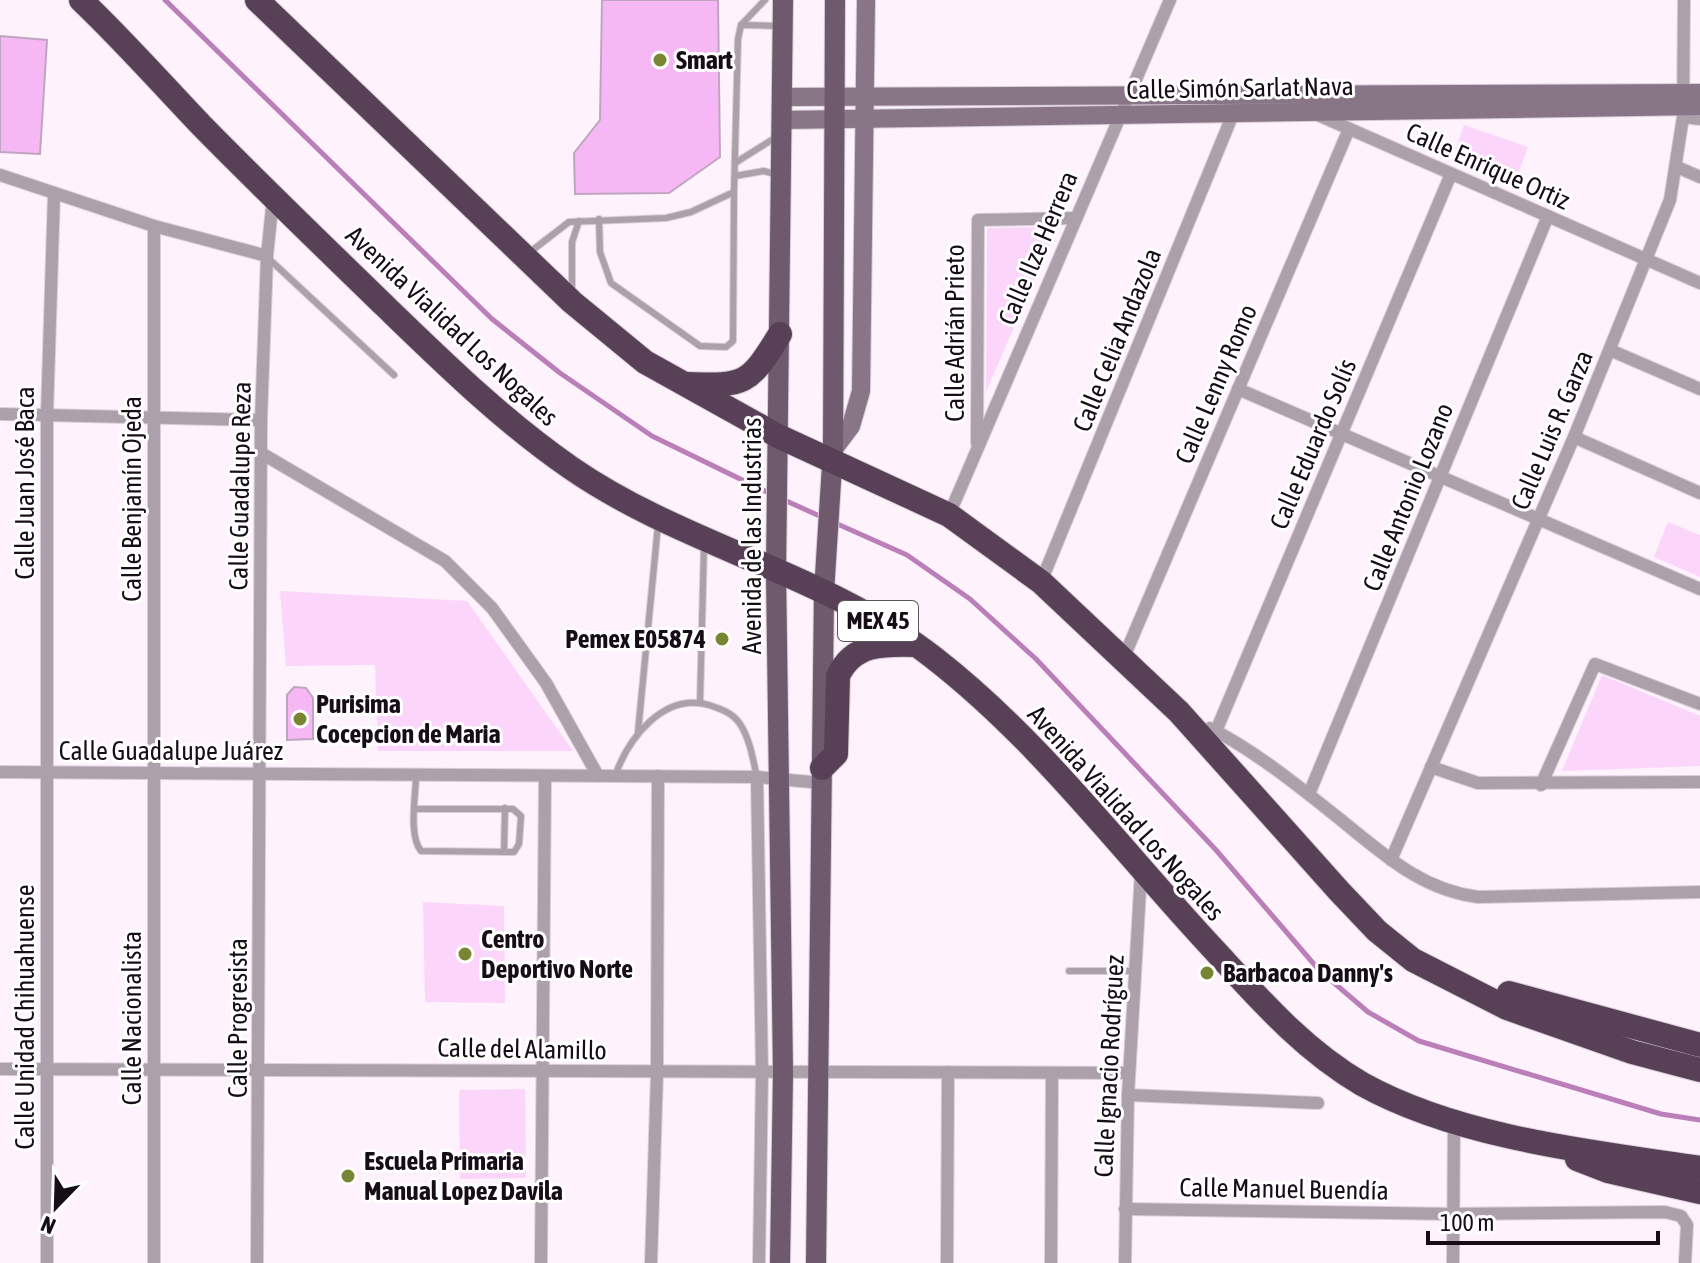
<svg xmlns="http://www.w3.org/2000/svg" width="1700" height="1263" font-family="'Asap Condensed',sans-serif">
<style>
.green{fill:#fcd5fb}
.lines{fill:none;stroke-linecap:round;stroke-linejoin:round}
.stream{stroke:#ba7eb9;stroke-width:5}
.building{fill:#f6b7f5;stroke:#c0a5c0;stroke-width:2}
.lane-casing{stroke:#d9cdd8;stroke-width:8}
.street-casing{stroke:#d9cdd8;stroke-width:14}
.secondary-casing{stroke:#d9cdd8;stroke-width:20}
.primary-casing{stroke:#d9cdd8;stroke-width:22}
.highway-casing{stroke:#d9cdd8;stroke-width:26}
.lane{stroke:#aca0ab;stroke-width:6}
.street{stroke:#aca0ab;stroke-width:12}
.secondary{stroke:#887687;stroke-width:18}
.primary{stroke:#6e596d;stroke-width:20}
.highway{stroke:#584057;stroke-width:24}
.poi-dot{fill:#798533;stroke:#fff;stroke-width:3}
.labels{text-anchor:middle;stroke-width:6;stroke-linejoin:round;paint-order:stroke}
.shield{fill:#fff;stroke:#5c565c;stroke-width:2}
.shield-label{font-size:24px;font-weight:bold;fill:#160d16}
.poi-label{font-size:26px;font-weight:bold;fill:#160d16;stroke:#fff;text-anchor:start}
.street-label{font-size:26px;fill:#160d16;stroke:#fff}
</style>
<rect width="100%" height="100%" fill="#fef2fd"/>
<g class="green">
<path d="M 1464,125 L 1528,147 L 1516,179 L 1453,157 Z"/>
<path d="M 1057,227 L 986,392 L 987,228 Z"/>
<path d="M 1668,522 L 1700,535 L 1700,577 L 1654,557 Z"/>
<path d="M 280,591 L 467,601 L 573,751 L 378,751 L 375,665 L 286,666 Z"/>
<path d="M 1602,675 L 1700,716 L 1700,766 L 1562,771 Z"/>
<path d="M 423,902 L 504,906 L 505,1003 L 425,1002 Z"/>
<path d="M 525,1089 L 526,1178 L 460,1179 L 459,1090 Z"/>
</g>
<g class="lines">
<g class="stream">
<path d="M 165,0 L 492,319 L 560,373 L 652,436 L 773,495"/>
<path d="M 782,499 L 824,518"/>
<path d="M 833,522 L 907,555 L 970,599 L 1036,659 L 1216,850 L 1319,970 L 1368,1012 L 1419,1041 L 1661,1114 L 1700,1120"/>
</g>
</g>
<g class="building">
<path d="M 602,0 L 718,0 L 720,157 L 669,193 L 575,194 L 574,153 L 600,120 Z"/>
<path d="M 0,36 L 47,40 L 40,154 L 0,152 Z"/>
<path d="M 294,687 L 306,688 L 313,698 L 313,739 L 287,740 L 287,695 Z"/>
</g>
<g class="lines">
<defs>
<g id="lane">
<path d="M 741,25 L 778,26"/>
<path d="M 735,163 L 778,136"/>
<path d="M 735,176 L 764,171 L 778,175"/>
<path d="M 599,219 L 600,252 L 611,283 L 700,346 L 726,347 L 733,341 L 734,192"/>
<path d="M 530,252 L 569,222 L 666,218 L 691,212 L 734,192 L 738,39 L 741,25 L 765,0"/>
<path d="M 268,258 L 394,375"/>
<path d="M 572,290 L 572,242 L 579,221"/>
<path d="M 700,703 L 704,546"/>
<path d="M 638,732 L 658,525"/>
<path d="M 615,776 C 628,739 663,692 709,705 C 721,709 733,713 740,724 C 750,739 753,760 757,777"/>
<path d="M 416,809 L 513,809 L 521,816 L 519,844 L 514,852 L 421,851 C 408,835 416,795 416,775"/>
<path d="M 504,852 L 505,808"/>
<path d="M 1069,971 L 1135,971"/>
</g>
<g id="street">
<path d="M 1318,115 L 1700,283"/>
<path d="M 1683,117 L 1700,119"/>
<path d="M 1677,167 L 1700,177"/>
<path d="M 0,175 L 154,226 L 267,256"/>
<path d="M 1610,350 L 1700,389"/>
<path d="M 1238,389 L 1700,589"/>
<path d="M 0,414 L 261,420"/>
<path d="M 1574,437 L 1700,493"/>
<path d="M 977,443 L 978,220 L 1076,218"/>
<path d="M 261,453 L 445,561 L 492,608 L 546,683 L 598,776"/>
<path d="M 949,515 L 1170,0"/>
<path d="M 1041,582 L 1233,114"/>
<path d="M 1124,657 L 1349,129"/>
<path d="M 1210,728 C 1255,751 1297,785 1336,816 C 1381,852 1420,890 1478,897 L 1700,892"/>
<path d="M 1216,731 L 1451,174"/>
<path d="M 1431,767 L 1478,783 L 1700,782"/>
<path d="M 0,772 L 757,777 L 822,783"/>
<path d="M 757,777 L 762,1073 L 759,1263"/>
<path d="M 1541,785 L 1595,664 L 1700,704"/>
<path d="M 1309,794 L 1548,216"/>
<path d="M 1391,860 L 1574,437 L 1670,200 L 1683,117 L 1684,0"/>
<path d="M 0,1069 L 1129,1073"/>
<path d="M 1128,1095 L 1318,1103"/>
<path d="M 1125,1209 L 1453,1214 L 1665,1212 L 1681,1216 L 1687,1225 L 1685,1263"/>
<path d="M 47,1263 L 47,414 L 54,195"/>
<path d="M 154,1263 L 154,226"/>
<path d="M 257,1263 L 261,420 L 267,256 L 273,198"/>
<path d="M 541,1263 L 545,776"/>
<path d="M 651,1263 L 657,1073 L 658,776"/>
<path d="M 947,1263 L 948,1072"/>
<path d="M 1051,1263 L 1052,1073"/>
<path d="M 1125,1263 L 1128,1095 L 1141,872"/>
<path d="M 1453,1263 L 1454,1121"/>
</g>
<g id="secondary">
<path d="M 782,97 L 1700,93"/>
<path d="M 781,120 L 1700,106"/>
<path d="M 833,450 L 851,426 L 861,391 L 866,0"/>
</g>
<g id="primary">
<path d="M 780,1263 L 783,1073 L 776,572 L 783,0"/>
<path d="M 816,1263 L 824,592 L 833,450 L 835,0"/>
</g>
<g id="highway">
<path d="M 81,0 C 123,40 162,84 202,126 C 262,187 323,246 385,306 C 444,363 503,421 571,468 C 684,546 825,573 934,658 C 1042,742 1125,855 1218,954 C 1262,1002 1305,1051 1362,1084 C 1459,1138 1592,1152 1700,1168"/>
<path d="M 257,0 L 572,302 L 645,362 L 778,436 L 949,515 L 1041,582 L 1179,712 L 1339,891 L 1377,931 L 1413,960 L 1507,1008 L 1632,1052 L 1700,1070"/>
<path d="M 687,384 C 745,386 749,385 780,334"/>
<path d="M 822,768 L 836,754 L 838,676 C 853,643 884,644 916,645"/>
<path d="M 1509,993 L 1700,1045"/>
<path d="M 1577,1159 L 1608,1171 L 1700,1192"/>
</g>
</defs>
<use href="#lane" class="lane-casing"/>
<use href="#street" class="street-casing"/>
<use href="#secondary" class="secondary-casing"/>
<use href="#primary" class="primary-casing"/>
<use href="#highway" class="highway-casing"/>
<use href="#lane" class="lane"/>
<use href="#street" class="street"/>
<use href="#secondary" class="secondary"/>
<use href="#primary" class="primary"/>
<use href="#highway" class="highway"/>
</g>
<g class="poi-dot">
<circle cx="660" cy="60" r="8"/>
<circle cx="722" cy="639" r="8"/>
<circle cx="300" cy="719" r="8"/>
<circle cx="465" cy="954" r="8"/>
<circle cx="1207" cy="973" r="8"/>
<circle cx="348" cy="1176" r="8"/>
</g>
<g class="labels">
<rect class="shield" x="838" y="601" width="80" height="40" rx="6"/>
<g class="shield-label">
<text x="878" y="629">MEX 45</text>
</g>
<g class="poi-label">
<text x="676" y="69">Smart</text>
<text x="706" y="648" text-anchor="end">Pemex E05874</text>
<text x="316" y="713">Purisima<tspan x="316" dy="30">Cocepcion de Maria</tspan></text>
<text x="481" y="948">Centro<tspan x="481" dy="30">Deportivo Norte</tspan></text>
<text x="1223" y="982">Barbacoa Danny's</text>
<text x="364" y="1170">Escuela Primaria<tspan x="364" dy="30">Manual Lopez Davila</tspan></text>
</g>
<g class="street-label">
<text transform="translate(1240 88) rotate(-1)" y="9">Calle Simón Sarlat Nava</text>
<text transform="translate(1488 166) rotate(24)" y="9">Calle Enrique Ortiz</text>
<text transform="translate(1038 248) rotate(-67)" y="9">Calle Ilze Herrera</text>
<text transform="translate(452 326) rotate(43)" y="9">Avenida Vialidad Los Nogales</text>
<text transform="translate(955 333) rotate(-90)" y="9">Calle Adrián Prieto</text>
<text transform="translate(1117 340) rotate(-68)" y="9">Calle Celia Andazola</text>
<text transform="translate(1216 384) rotate(-67)" y="9">Calle Lenny Romo</text>
<text transform="translate(1552 430) rotate(-67)" y="9">Calle Luis R. Garza</text>
<text transform="translate(1313 444) rotate(-67)" y="9">Calle Eduardo Solís</text>
<text transform="translate(25 483) rotate(-90)" y="9">Calle Juan José Baca</text>
<text transform="translate(240 486) rotate(-89)" y="9">Calle Guadalupe Reza</text>
<text transform="translate(1408 497) rotate(-68)" y="9">Calle Antonio Lozano</text>
<text transform="translate(132 499) rotate(-90)" y="9">Calle Benjamín Ojeda</text>
<text transform="translate(752 536) rotate(-90)" y="9">Avenida de las Industrias</text>
<text x="171" y="760">Calle Guadalupe Juárez</text>
<text transform="translate(1126 813) rotate(48)" y="9">Avenida Vialidad Los Nogales</text>
<text transform="translate(25 1017) rotate(-90)" y="9">Calle Unidad Chihuahuense</text>
<text transform="translate(132 1018) rotate(-90)" y="9">Calle Nacionalista</text>
<text transform="translate(238 1018) rotate(-90)" y="9">Calle Progresista</text>
<text transform="translate(522 1049) rotate(1)" y="9">Calle del Alamillo</text>
<text transform="translate(1109 1066) rotate(-87)" y="9">Calle Ignacio Rodríguez</text>
<text transform="translate(1284 1189) rotate(1)" y="9">Calle Manuel Buendía</text>
</g>
</g>
<g transform="translate(56 1207) rotate(203)" stroke="#ffffff" stroke-width="6" paint-order="stroke">
<path d="M0-6L14 30L0 20L-14 30Z" fill="#160d16"/>
<text y="-12" font-size="22" font-weight="bold" text-anchor="middle" fill="#160d16">N</text>
</g>
<path d="M1428 1231v12h230v-12" fill="none" stroke="#160d16" stroke-width="4"/>
<text x="1440" y="1231" font-size="24" fill="#160d16" stroke="#ffffff" stroke-width="6" paint-order="stroke">100 m</text>
</svg>
